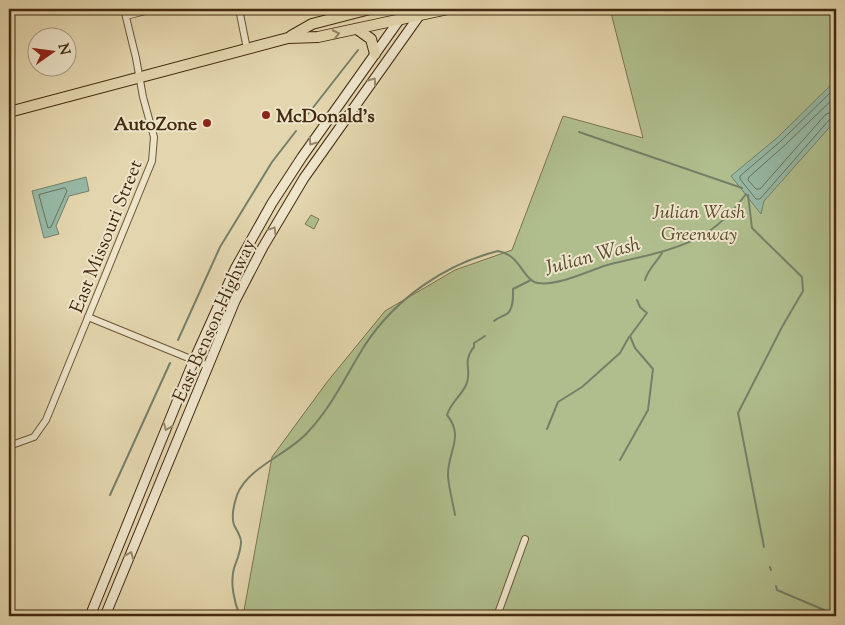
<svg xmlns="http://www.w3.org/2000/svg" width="845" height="625" font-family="'Sorts Mill Goudy',serif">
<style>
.green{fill:#b0be8d;stroke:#7a744e}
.water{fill:#96b9a6;stroke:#75806a}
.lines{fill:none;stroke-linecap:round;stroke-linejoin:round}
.shore{stroke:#6c725a;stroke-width:1}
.stream{stroke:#75806a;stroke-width:2}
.street-casing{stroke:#6b5536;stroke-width:8}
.secondary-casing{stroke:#432a0f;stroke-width:11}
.primary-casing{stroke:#432a0f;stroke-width:12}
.street{stroke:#ede4ca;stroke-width:6}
.secondary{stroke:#ede4ca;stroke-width:9}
.primary{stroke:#e3d5ad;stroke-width:10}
.oneway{stroke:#93805e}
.oneway2{stroke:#98876c}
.poi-dot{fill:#8f2418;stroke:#ede4ca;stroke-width:2}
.labels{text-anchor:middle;stroke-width:4;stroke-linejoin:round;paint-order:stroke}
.poi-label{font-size:19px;font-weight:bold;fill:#432a0f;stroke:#ede4ca;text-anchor:start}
.park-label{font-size:19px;font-style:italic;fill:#594828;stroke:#ede4ca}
.street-label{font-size:19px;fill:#432a0f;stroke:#ede4ca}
.water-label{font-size:20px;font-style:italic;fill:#54472d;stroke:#ede4ca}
</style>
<rect width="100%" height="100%" fill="#e3d5ad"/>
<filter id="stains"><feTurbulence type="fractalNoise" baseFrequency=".004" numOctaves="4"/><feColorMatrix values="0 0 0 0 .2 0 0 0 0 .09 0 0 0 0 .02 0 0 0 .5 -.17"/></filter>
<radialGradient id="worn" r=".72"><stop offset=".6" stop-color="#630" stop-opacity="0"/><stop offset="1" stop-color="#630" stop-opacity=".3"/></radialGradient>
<g class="green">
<path d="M 610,9 L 836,9 L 836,616 L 243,616 L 272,457 L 327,382 L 385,311 L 455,270 L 512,250 L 563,116 L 643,138 Z"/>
<path d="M 311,215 L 319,219 L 314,229 L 305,224 Z"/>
</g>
<g class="water">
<path d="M 836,80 L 836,120 L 764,201 L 761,214 L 731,176 L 778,137 Z"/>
<path d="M 86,177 L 89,191 L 69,196 L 56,226 L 59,234 L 44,238 L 32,191 Z"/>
</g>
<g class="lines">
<g class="shore">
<path d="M 836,87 L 781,141 L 740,176 L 740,179 L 756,199 L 760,199 L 830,119 L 836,117"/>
<path d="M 836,96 L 785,145 L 749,177 L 748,180 L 756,189 L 760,189 L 826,114 L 836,111"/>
<path d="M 65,188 L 67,191 L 51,227 L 48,228 L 39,195 Z"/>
</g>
<g class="stream">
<path d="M 308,114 L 358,50"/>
<path d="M 579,132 L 742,188"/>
<path d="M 748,195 L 752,228 L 802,277 L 803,291 L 782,327 L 738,413 L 764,547"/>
<path d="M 645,280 C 648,269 656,263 662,253"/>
<path d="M 494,321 C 498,317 503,317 508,313 C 514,307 513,296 513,289 L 531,280"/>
<path d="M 178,340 L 220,247 L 272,162 L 296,131"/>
<path d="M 547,429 L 558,402 L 582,387 L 620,353 L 629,337"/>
<path d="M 620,460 L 648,410 L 653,369 L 635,348 L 630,336 L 647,313 L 640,307 L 637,300"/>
<path d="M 110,495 L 170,363"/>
<path d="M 455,515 C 453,503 449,489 448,476 C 447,452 465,437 447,415 C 451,402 461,396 466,385 C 473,370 461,363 474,347 L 474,343 L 485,336"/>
<path d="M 770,567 L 771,570"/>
<path d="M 776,586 L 777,590 L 836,615"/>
<path d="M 240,616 C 234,602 230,583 234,568 C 237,560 241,551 241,542 C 241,536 237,531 234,525 C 231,516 234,504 237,495 C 248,467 287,455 307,433 C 332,407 346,375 365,345 C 395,299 445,264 498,251 C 521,255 523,281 538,283 C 557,286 586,272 604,266 C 616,262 629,260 641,257 C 689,246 717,234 746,194"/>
</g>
<defs>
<g id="street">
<path d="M 239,9 L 247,49"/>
<path d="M 126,16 L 153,9"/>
<path d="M 88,317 L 208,366"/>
<path d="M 9,446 L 34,437 L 46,420 L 152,161 L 154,137 L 143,97 L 136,58 L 124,9"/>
<path d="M 497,616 L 525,539"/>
</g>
<g id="secondary">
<path d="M 90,616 L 194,360 L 235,269 L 272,203 L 302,157 L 407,9"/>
<path d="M 105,616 L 235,301 L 263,247 L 304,178 L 424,9"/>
</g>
<g id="primary">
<path d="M 357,29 L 371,39 L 375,54"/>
<path d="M 291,36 L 312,24 L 370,9"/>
<path d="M 9,112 L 288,38 L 318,37 L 448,9"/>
</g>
</defs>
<use href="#street" class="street-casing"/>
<use href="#secondary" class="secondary-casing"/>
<use href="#primary" class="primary-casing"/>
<use href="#street" class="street"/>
<use href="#secondary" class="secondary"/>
<use href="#primary" class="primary"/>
</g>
<defs><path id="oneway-chevron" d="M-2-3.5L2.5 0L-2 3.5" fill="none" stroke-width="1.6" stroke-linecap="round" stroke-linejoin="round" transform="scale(1.25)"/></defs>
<use class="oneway" href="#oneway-chevron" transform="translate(336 34) rotate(-12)"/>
<g class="oneway2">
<use href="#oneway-chevron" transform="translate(373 81) rotate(-55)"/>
<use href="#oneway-chevron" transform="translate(312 142) rotate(125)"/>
<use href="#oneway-chevron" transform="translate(273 230) rotate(-59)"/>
<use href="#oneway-chevron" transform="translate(167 427) rotate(112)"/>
<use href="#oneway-chevron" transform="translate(130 555) rotate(-68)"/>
</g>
<g class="poi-dot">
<circle cx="266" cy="115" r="5"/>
<circle cx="207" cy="123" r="5"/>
</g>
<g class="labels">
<g class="poi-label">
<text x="276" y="122">McDonald's</text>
<text x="197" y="130" text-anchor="end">AutoZone</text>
</g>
<g class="park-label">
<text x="699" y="218">Julian Wash<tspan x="699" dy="22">Greenway</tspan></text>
</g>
<g class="street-label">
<text transform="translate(105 236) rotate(-68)" y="7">East Missouri Street</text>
<text transform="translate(213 320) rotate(-66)" y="7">East Benson Highway</text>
</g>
<g class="water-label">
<text transform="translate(592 255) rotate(-15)" y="7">Julian Wash</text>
</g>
</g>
<rect width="845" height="625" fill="none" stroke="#e3d5ad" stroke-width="30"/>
<rect x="10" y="10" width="825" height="605" fill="none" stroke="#432a0f" stroke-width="2.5"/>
<rect x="15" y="15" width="815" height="595" fill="none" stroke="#432a0f"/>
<g transform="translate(52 52) rotate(76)"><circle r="24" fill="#ede4ca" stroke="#a99a7f"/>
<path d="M0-4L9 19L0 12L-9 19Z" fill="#8f2418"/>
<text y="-8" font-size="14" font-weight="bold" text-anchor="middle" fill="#432a0f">N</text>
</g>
<rect width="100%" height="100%" filter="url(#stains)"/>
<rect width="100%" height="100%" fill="url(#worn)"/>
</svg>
